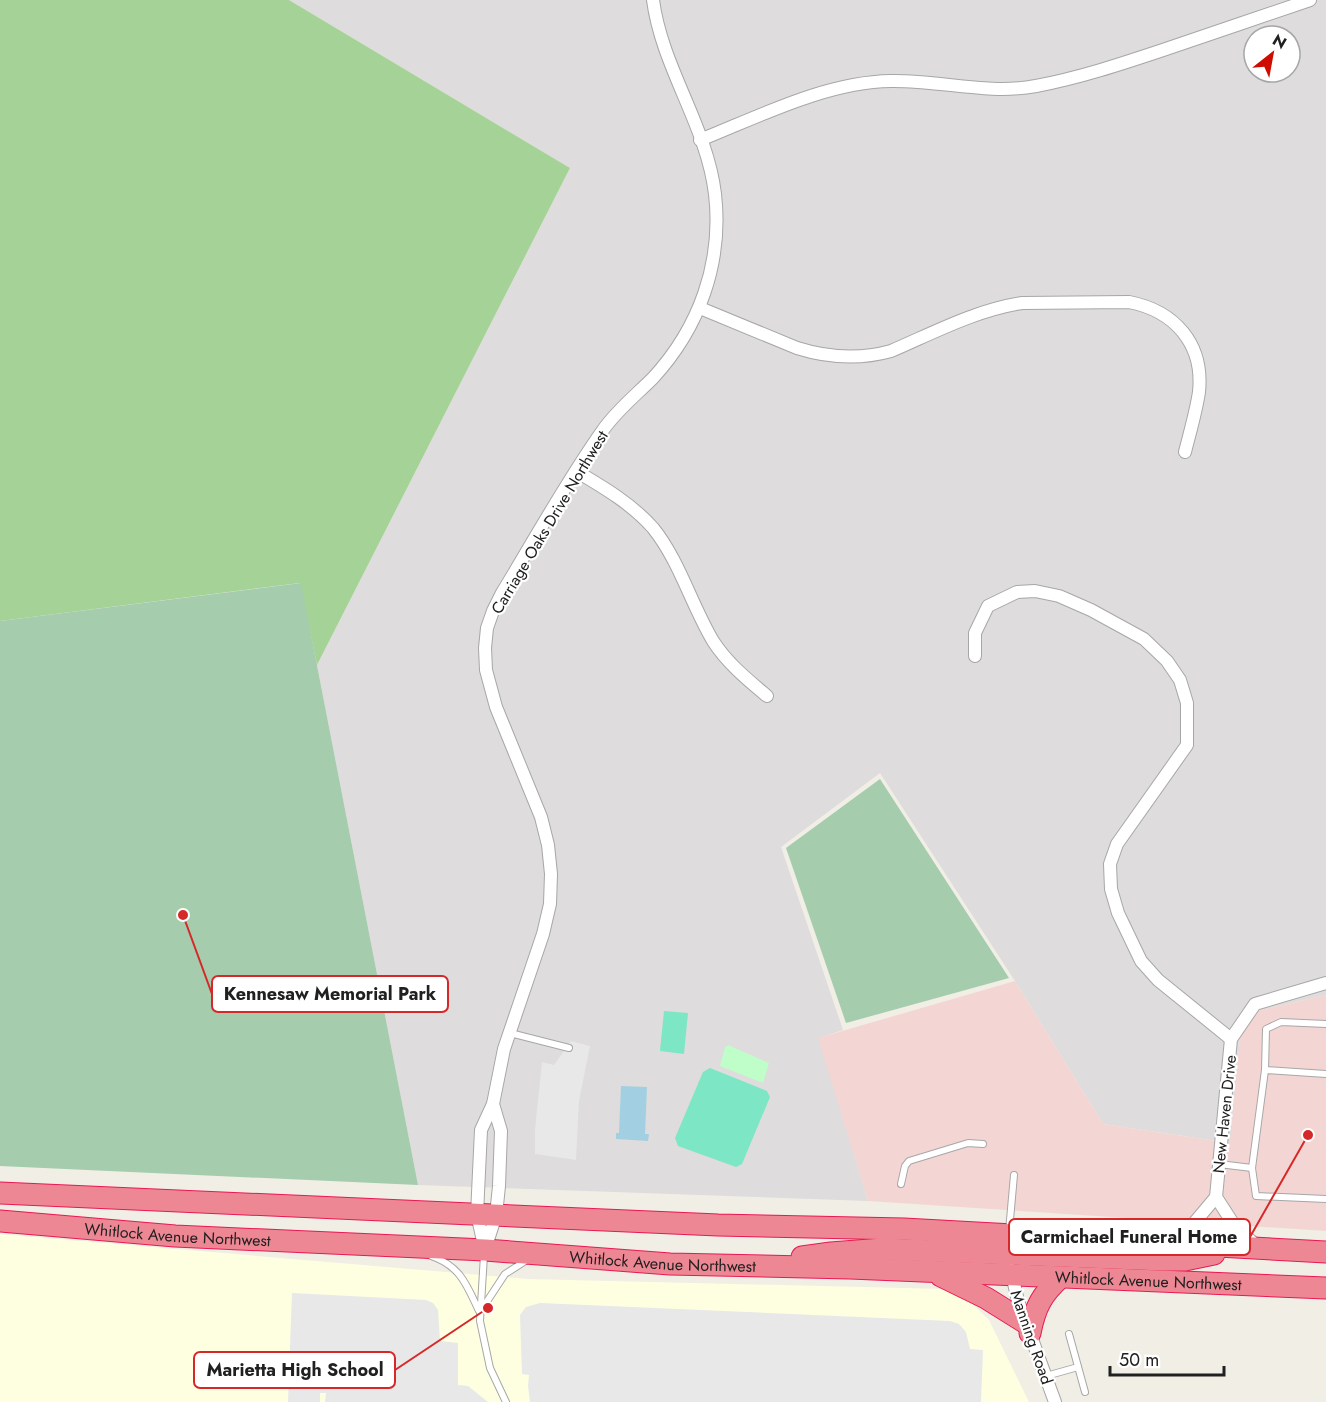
<svg xmlns="http://www.w3.org/2000/svg" width="1326" height="1402" font-family="Jost,sans-serif">
<style>
.residential{fill:#dedcdc;fill-rule:evenodd}
.commercial{fill:#f3d6d3}
.education{fill:#fdffe0}
.forest{fill:#a5d397}
.cemetery{fill:#a4ccad}
.park{fill:#bffec8}
.pitch{fill:#7de6c4}
.parking{fill:#e8e8e8}
.water{fill:#a2d0e2}
.lines{fill:none;stroke-linecap:round;stroke-linejoin:round}
.lane-casing{stroke:#a7a7a7;stroke-width:8}
.street-casing{stroke:#a7a7a7;stroke-width:14}
.highway-casing{stroke:#e91853;stroke-width:23}
.lane{stroke:#fff;stroke-width:6}
.street{stroke:#fff;stroke-width:12}
.highway{stroke:#ee8794;stroke-width:21}
.labels{text-anchor:middle;stroke-width:4.5;stroke-linejoin:round;paint-order:stroke}
.street-label{font-size:16px;fill:#202020;stroke:#fff}
.leader{fill:none;stroke:#d62828;stroke-width:2}
.callout-dot{fill:#d62828;stroke:#fff;stroke-width:2}
.callout{fill:#fff;stroke:#d62828;stroke-width:2}
.callout-label{font-size:18px;text-anchor:middle;font-weight:bold;fill:#202020}
</style>
<rect width="100%" height="100%" fill="#f1eee5"/>
<path class="residential" d="M 289,0 L 1326,0 L 1326,995 L 1256,1011 L 1240,1037 L 1231,1143 L 1103,1124 L 1015,981 L 880,773 L 781,847 L 843,1030 L 819,1038 L 868,1201 L 418,1185 L 317,665 L 570,168 ZM 1254,36 L 1290,36 L 1290,72 L 1254,72 Z"/>
<path class="commercial" d="M 1015,981 L 1103,1124 L 1230,1143 L 1240,1037 L 1256,1011 L 1326,995 L 1326,1231 L 868,1201 L 818,1038 Z"/>
<path class="education" d="M 0,1234 L 528,1279 L 945,1289 L 964,1296 L 989,1320 L 1029,1402 L 0,1402 Z"/>
<path class="forest" d="M 0,0 L 289,0 L 570,168 L 317,665 L 300,583 L 0,621 Z"/>
<g class="cemetery">
<path d="M 301,583 L 418,1185 L 0,1166 L 0,621 Z"/>
<path d="M 880,779 L 1009,978 L 846,1023 L 786,848 Z"/>
</g>
<path class="park" d="M 728,1045 L 769,1063 L 763,1083 L 720,1066 L 725,1047 Z"/>
<g class="pitch">
<path d="M 664,1011 L 688,1013 L 684,1054 L 660,1051 Z"/>
<path d="M 710,1068 L 767,1091 L 770,1097 L 742,1164 L 736,1167 L 678,1146 L 675,1138 L 703,1072 Z"/>
</g>
<g class="parking">
<path d="M 571,1041 L 590,1046 L 579,1101 L 576,1160 L 535,1154 L 535,1129 L 542,1062 L 554,1065 Z"/>
<path d="M 292,1293 L 426,1300 L 433,1303 L 438,1310 L 440,1341 L 458,1343 L 458,1385 L 468,1386 L 488,1402 L 325,1402 L 326,1393 L 320,1393 L 320,1402 L 288,1402 Z"/>
<path d="M 540,1303 L 950,1321 L 959,1324 L 966,1332 L 970,1349 L 983,1350 L 981,1402 L 530,1402 L 528,1386 L 529,1375 L 522,1374 L 520,1315 L 526,1307 Z"/>
</g>
<path class="water" d="M 621,1086 L 647,1087 L 645,1134 L 649,1134 L 648,1141 L 616,1139 L 616,1133 L 619,1133 Z"/>
<g class="lines">
<defs>
<g id="lane">
<path d="M 510,1033 L 569,1048"/>
<path d="M 1265,1070 L 1266,1029 L 1281,1022 L 1326,1024"/>
<path d="M 1219,1164 L 1252,1168 L 1256,1196 L 1326,1199"/>
<path d="M 1252,1168 L 1265,1070 L 1326,1074"/>
<path d="M 901,1184 L 905,1166 L 909,1161 L 968,1143 L 983,1144"/>
<path d="M 1009,1231 L 1014,1175"/>
<path d="M 484,1255 L 480,1321 L 490,1368 L 506,1402"/>
<path d="M 431,1256 C 461,1266 467,1286 479,1311"/>
<path d="M 482,1309 L 505,1274 L 527,1260"/>
<path d="M 1069,1334 L 1085,1392"/>
<path d="M 1046,1376 L 1078,1367"/>
</g>
<g id="street">
<path d="M 700,140 C 760,116 826,82 891,81 C 939,80 988,95 1036,86 C 1079,78 1121,64 1163,50 C 1212,33 1261,17 1310,0"/>
<path d="M 700,308 L 797,348 C 829,358 859,360 891,351 C 933,333 976,310 1022,303 L 1129,302 C 1175,311 1204,344 1199,392 C 1196,412 1190,432 1185,452"/>
<path d="M 576,471 C 603,487 632,504 653,528 C 679,560 692,606 713,641 C 727,663 748,680 767,696"/>
<path d="M 975,656 L 975,633 L 988,606 L 1017,592 L 1035,591 L 1059,596 L 1091,610 L 1144,639 L 1167,661 L 1180,680 L 1187,703 L 1187,745 L 1117,844 L 1110,864 L 1111,889 L 1118,913 L 1141,961 L 1158,980 L 1231,1039"/>
<path d="M 1216,1197 L 1236,1228 L 1257,1246"/>
<path d="M 1169,1242 L 1189,1229 L 1216,1197 L 1231,1039 L 1255,1004 L 1326,983"/>
<path d="M 485,1249 L 496,1215 L 499,1186 L 501,1131 L 493,1104"/>
<path d="M 485,1250 L 477,1214 L 481,1130 L 493,1104 L 504,1049 L 543,934 L 550,904 L 551,874 L 548,845 L 541,817 L 496,707 L 486,670 L 485,648 L 487,628 L 493,611 L 502,593 C 535,539 566,482 603,430 C 617,410 636,395 653,378 C 699,328 723,263 715,194 C 707,126 662,68 653,0"/>
<path d="M 1011,1270 L 1018,1301 L 1055,1402"/>
</g>
<g id="highway">
<path d="M 0,1193 L 718,1225 L 904,1229 L 1326,1252"/>
<path id="s1" d="M 0,1221 L 175,1236 L 485,1250 L 670,1264 L 850,1268 L 1326,1288"/>
<path d="M 802,1257 L 831,1253 L 883,1249 L 1164,1260 L 1185,1260 L 1214,1254"/>
<path d="M 941,1276 L 986,1298 L 1026,1323"/>
<path d="M 1030,1333 C 1035,1307 1042,1294 1061,1277"/>
</g>
</defs>
<use href="#lane" class="lane-casing"/>
<use href="#street" class="street-casing"/>
<use href="#highway" class="highway-casing"/>
<use href="#lane" class="lane"/>
<use href="#street" class="street"/>
<use href="#highway" class="highway"/>
</g>
<g class="labels">
<g class="street-label">
<text transform="translate(549 522) rotate(-59)" y="6">Carriage Oaks Drive Northwest</text>
<text transform="translate(1224 1114) rotate(-84)" y="6">New Haven Drive</text>
<text dy="6" stroke="none"><textPath href="#s1" startOffset="178">Whitlock Avenue Northwest</textPath></text>
<text dy="6" stroke="none"><textPath href="#s1" startOffset="664">Whitlock Avenue Northwest</textPath></text>
<text dy="6" stroke="none"><textPath href="#s1" startOffset="1150">Whitlock Avenue Northwest</textPath></text>
<text transform="translate(1032 1337) rotate(71)" y="6">Manning Road</text>
</g>
</g>
<path class="leader" d="M183 915L212 994M1308 1135L1250 1237M488 1308L395 1370"/>
<g class="callout-dot">
<circle cx="183" cy="915" r="6"/>
<circle cx="1308" cy="1135" r="6"/>
<circle cx="488" cy="1308" r="6"/>
</g>
<g class="callout">
<rect x="212" y="976" width="236" height="36" rx="6"/>
<rect x="1009" y="1219" width="241" height="36" rx="6"/>
<rect x="194" y="1352" width="201" height="36" rx="6"/>
</g>
<g class="callout-label">
<text x="330" y="1000">Kennesaw Memorial Park</text>
<text x="1129" y="1243">Carmichael Funeral Home</text>
<text x="295" y="1376">Marietta High School</text>
</g>
<g transform="translate(1272 54) rotate(31)"><circle r="28" fill="#ffffff" stroke="#a6a6a6" stroke-width="1.5"/>
<path d="M0-4.5L10 22L0 15L-10 22Z" fill="#cf0c00"/>
<text y="-9" font-size="16" font-weight="bold" text-anchor="middle" fill="#202020">N</text>
</g>
<path d="M1110 1366v9h114v-9" fill="none" stroke="#202020" stroke-width="3"/>
<text x="1119" y="1366" font-size="18" fill="#202020" stroke="#ffffff" stroke-width="4.5" paint-order="stroke">50 m</text>
</svg>
